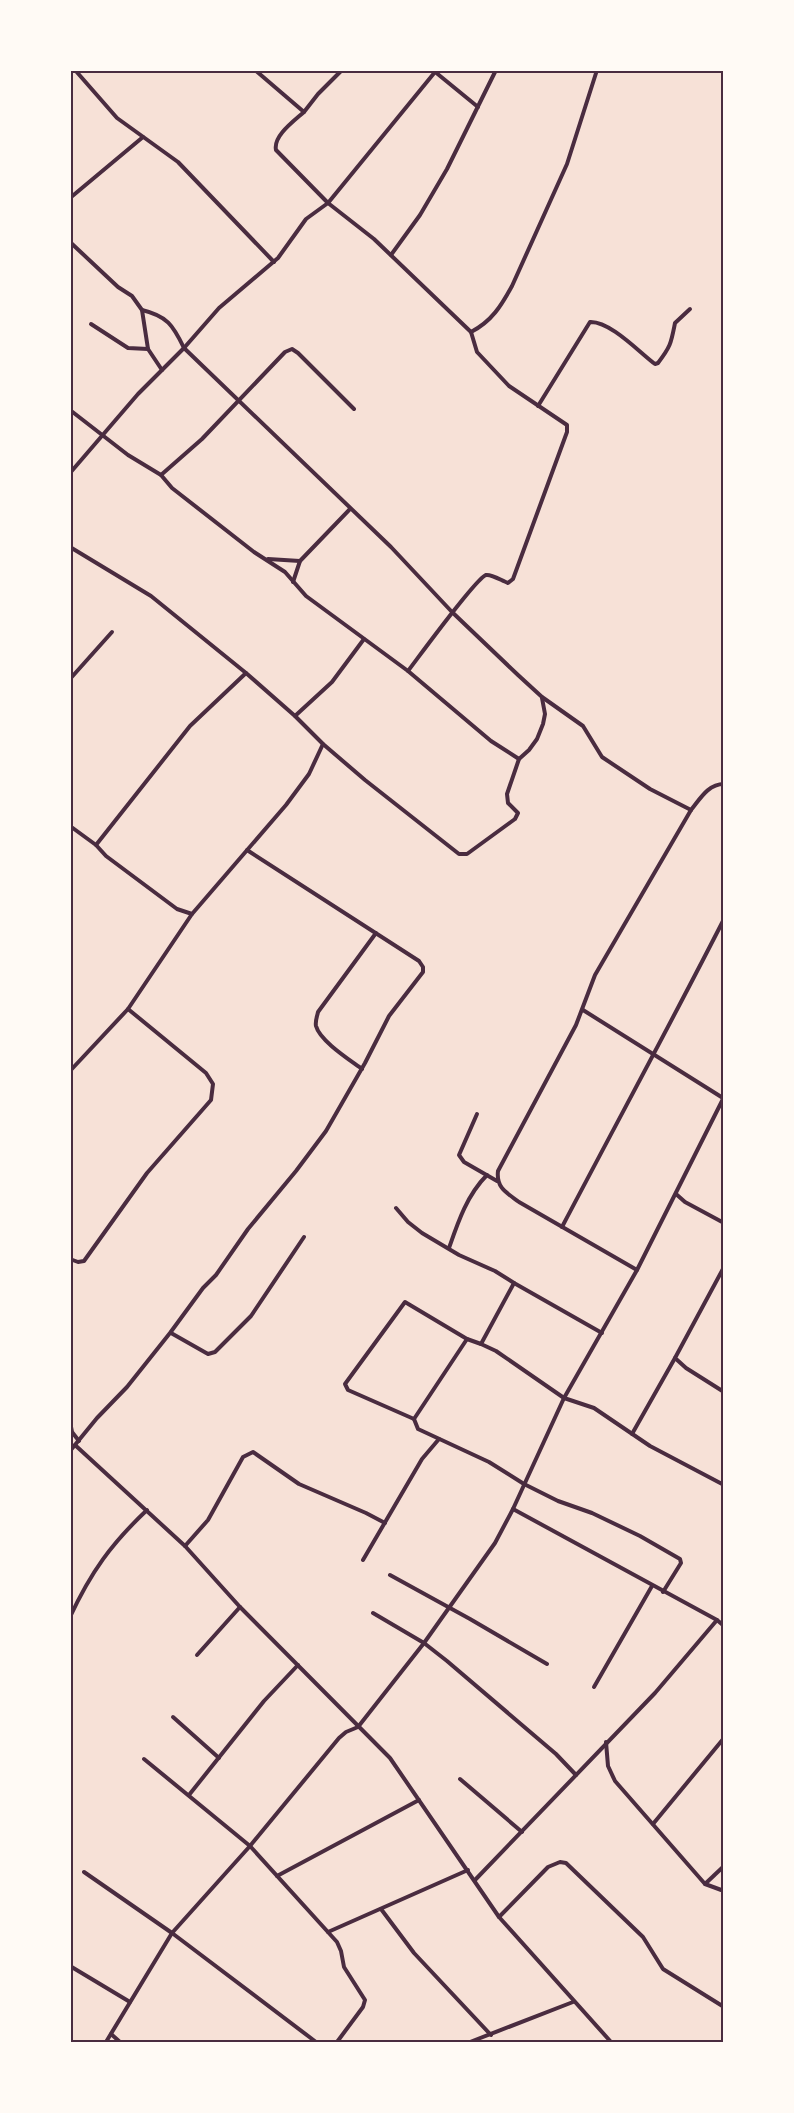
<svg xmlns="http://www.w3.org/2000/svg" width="794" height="2113" font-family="'Exo 2',sans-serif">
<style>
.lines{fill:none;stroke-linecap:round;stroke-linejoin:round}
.minor{stroke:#4a2c40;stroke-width:4}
.neatline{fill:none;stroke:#4a2c40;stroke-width:2}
</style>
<rect width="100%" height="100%" fill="#f7e1d7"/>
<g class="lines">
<g class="minor">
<path d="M 75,70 L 117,118 L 178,162 L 274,262"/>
<path d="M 255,70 L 304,112 L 318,94 L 342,70"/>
<path d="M 434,71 L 478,107"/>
<path d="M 304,112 C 294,121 273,136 276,150 L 328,203 L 374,239 L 471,332 L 477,352 L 509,386 L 567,425 L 567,432 L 513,579 L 508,583 C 502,581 492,574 486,575 C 476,578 418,658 408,671"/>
<path d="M 70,198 L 143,137"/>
<path d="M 70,242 L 118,287 L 132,296 L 142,310 L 148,349 L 162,370"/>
<path d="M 391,255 L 420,215 L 447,169 L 496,70"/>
<path d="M 142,310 C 167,316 173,325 184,348 L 391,547 L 452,612 L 518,675 L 542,697 L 583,726 L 602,757 L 650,789 L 691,810"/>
<path d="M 91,324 L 128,348 L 148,349"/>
<path d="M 471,332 C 492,321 501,306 512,286 L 567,164 L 597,70"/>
<path d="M 538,406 L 590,322 C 610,321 639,352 655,364 L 658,363 C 671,346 671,343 675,323 L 690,309"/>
<path d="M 70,410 L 128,455 L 161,475 L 172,488 L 254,552 L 285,572 L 306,596 L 408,671 L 491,741 L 519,759"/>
<path d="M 70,473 L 138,394 L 184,348 L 219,308 L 278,258 L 306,219 L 328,203 L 435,72"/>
<path d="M 161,475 L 202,439 L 285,352 L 292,349 L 298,353 L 354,409"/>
<path d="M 70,547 L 151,596 L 246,673 L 295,716 L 323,744 L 365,780 L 459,854 L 467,854 L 515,819 L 518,813 L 508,803 L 507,794 L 519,759 L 529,750 L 537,739 L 543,724 L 545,714 L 542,698"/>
<path d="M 268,559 L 300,561"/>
<path d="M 293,582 L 300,561 L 350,509"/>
<path d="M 70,679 L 112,632"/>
<path d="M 295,716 L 332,682 L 364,639"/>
<path d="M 70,826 L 96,845 L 106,856 L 177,909 L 192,914 L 286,805 L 309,774 L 323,744"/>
<path d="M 96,845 L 190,726 L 246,673"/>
<path d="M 583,1010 L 723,1098"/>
<path d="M 362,1069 C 350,1060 320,1041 316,1026 C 315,1021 317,1017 318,1012 L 376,933"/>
<path d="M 70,1071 L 128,1009 L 192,914"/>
<path d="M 477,1114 L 459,1155 L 464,1162 L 497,1181"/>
<path d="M 676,1194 L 685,1202 L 724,1223"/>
<path d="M 396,1208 L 408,1222 L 422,1233 L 459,1255 L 495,1271 L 514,1283 L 481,1344 L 496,1351 L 564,1398 L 594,1408 L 650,1446 L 724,1485"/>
<path d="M 562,1227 C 616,1124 671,1023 724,919"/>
<path d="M 449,1248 C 458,1222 467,1195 487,1175"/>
<path d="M 70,1259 L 78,1262 L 84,1261 L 147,1173 L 211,1100 L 213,1084 L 206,1073 L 128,1009"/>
<path d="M 724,1267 L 675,1358 L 686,1368 L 724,1392"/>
<path d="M 637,1270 L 519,1202 C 507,1193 496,1188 498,1171 L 576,1025 L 595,975 L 691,810 C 700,799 708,784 724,784"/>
<path d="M 514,1283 L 602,1333"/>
<path d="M 171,1333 L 208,1354 L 215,1352 L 251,1316 L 304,1237"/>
<path d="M 467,1339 L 414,1419 L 418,1429 L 489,1462 L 524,1484 L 558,1501 L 592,1513 L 640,1536 L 680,1559 L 681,1563 L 663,1592"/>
<path d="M 414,1419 L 348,1390 L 345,1384 L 405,1302 L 467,1339 L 481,1344"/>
<path d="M 70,1422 L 72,1432 L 79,1441"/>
<path d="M 632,1434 L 675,1358"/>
<path d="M 75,1445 L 185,1546 L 240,1607 L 390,1758 L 499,1917 L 611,2042"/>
<path d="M 70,1451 L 97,1418 L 127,1387 L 170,1333 L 203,1288 L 216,1275 L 248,1229 L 296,1171 L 326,1131 L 365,1063 L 389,1016 L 423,972 L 423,967 L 419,961 L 247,850"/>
<path d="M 513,1509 L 717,1620 L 724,1626"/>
<path d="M 185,1546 L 208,1520 L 243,1457 L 253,1452 L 299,1484 L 366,1513 L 385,1523"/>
<path d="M 363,1560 L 422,1459 L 439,1439"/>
<path d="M 390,1575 L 470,1619 L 547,1664"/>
<path d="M 373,1613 L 424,1643 L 447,1661 L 556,1754 L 576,1775"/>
<path d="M 70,1617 C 91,1572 111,1544 147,1510"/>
<path d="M 197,1655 L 240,1607"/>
<path d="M 594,1687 L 652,1586"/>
<path d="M 173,1717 L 219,1758"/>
<path d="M 606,1742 L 608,1766 L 615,1781 L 705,1884 L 724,1891"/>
<path d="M 144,1759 L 250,1846 L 337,1942 L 341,1951 L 344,1967 L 365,2000 L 363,2007 L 337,2042"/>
<path d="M 460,1779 L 522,1832"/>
<path d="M 189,1795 L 264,1701 L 298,1665"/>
<path d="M 653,1824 L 724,1738"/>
<path d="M 84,1872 L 172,1933 L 316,2042"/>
<path d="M 277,1876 L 419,1800"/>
<path d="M 475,1880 L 655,1693 L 717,1620"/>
<path d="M 705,1884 L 724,1866"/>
<path d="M 381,1909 L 414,1953 L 491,2035"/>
<path d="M 499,1917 L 548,1867 L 560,1862 L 566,1863 L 643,1937 L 663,1969 L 724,2007"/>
<path d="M 328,1932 L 468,1870"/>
<path d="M 70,1966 L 130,2002"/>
<path d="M 111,2034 L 120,2042"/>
<path d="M 106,2042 L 172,1933 L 250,1846 L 339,1738 L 346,1732 L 358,1727 L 424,1643 L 495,1543 L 513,1509 L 564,1398 L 637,1270 L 724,1097"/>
<path d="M 470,2042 L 573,2002"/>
</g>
</g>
<rect width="794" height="2113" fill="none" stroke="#fffaf5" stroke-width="144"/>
<rect x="72" y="72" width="650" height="1969" class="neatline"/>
</svg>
